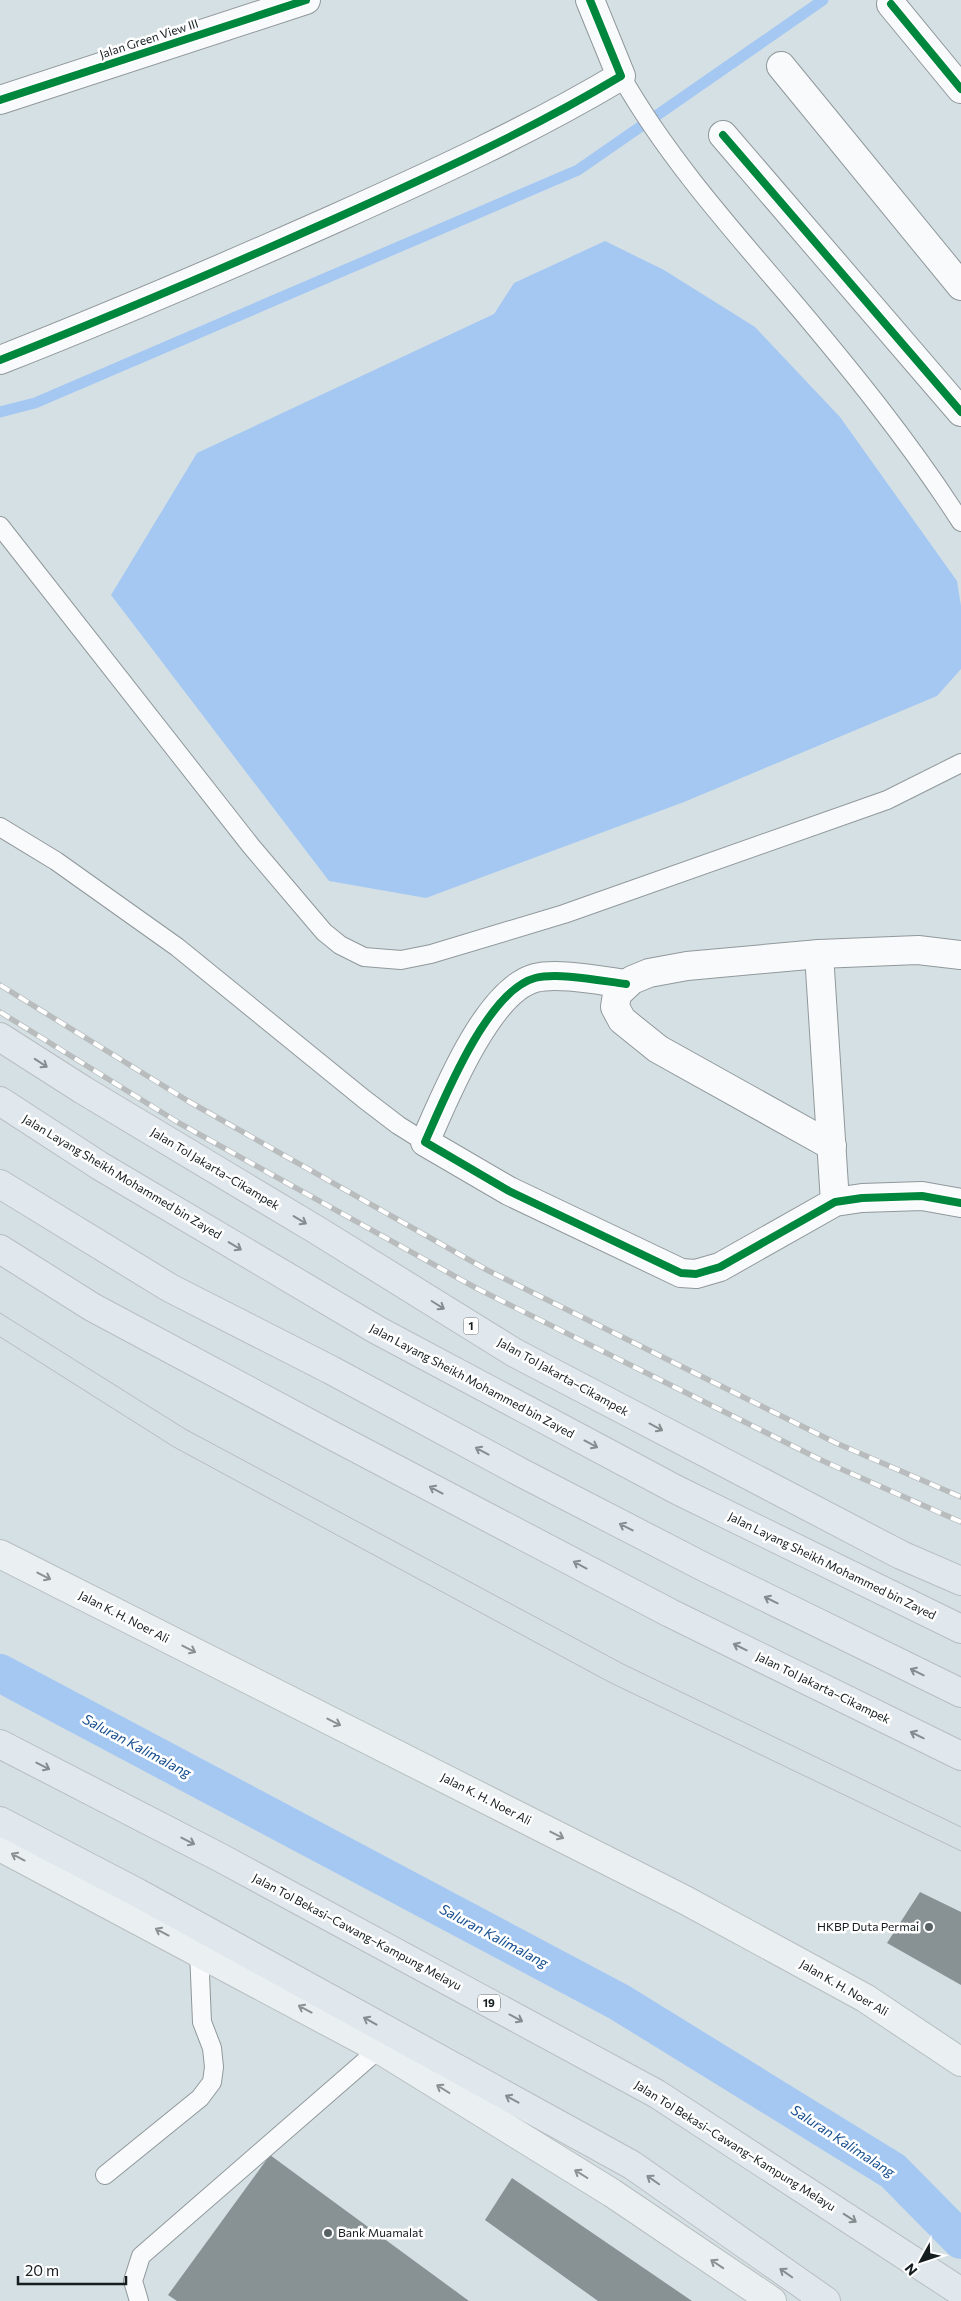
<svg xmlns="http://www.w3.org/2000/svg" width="961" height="2301" font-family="Commissioner,sans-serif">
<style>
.water{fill:#a5c8f3}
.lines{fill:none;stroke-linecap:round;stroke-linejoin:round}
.stream{stroke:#a5c8f3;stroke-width:11}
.canal{stroke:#a5c8f3;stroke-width:38}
.building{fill:#889193}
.lane-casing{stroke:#90989b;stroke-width:20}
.street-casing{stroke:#90989b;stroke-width:30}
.primary-casing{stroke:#b8bec0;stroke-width:30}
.highway-casing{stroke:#b8bec0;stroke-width:30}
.lane{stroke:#f9fafb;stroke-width:18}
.street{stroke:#f9fafb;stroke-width:28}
.primary{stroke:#eaeff2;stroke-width:28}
.highway{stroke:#e1e8ed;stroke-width:28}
.tram{stroke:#b9bcbd;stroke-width:1}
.rail-casing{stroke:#b9bcbd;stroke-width:5.5}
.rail{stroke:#fff;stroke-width:4;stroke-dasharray:11;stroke-linecap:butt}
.cycleway-casing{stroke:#fff;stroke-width:11}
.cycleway{stroke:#00873e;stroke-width:8}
.oneway{stroke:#858d90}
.oneway2{stroke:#8a9093}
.poi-dot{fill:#586164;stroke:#fff;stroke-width:2}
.labels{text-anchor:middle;stroke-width:5;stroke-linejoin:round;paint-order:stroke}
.shield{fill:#fff;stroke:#5b6162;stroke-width:1}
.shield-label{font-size:11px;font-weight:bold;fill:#151d1f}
.street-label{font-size:12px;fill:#151d1f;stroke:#fff}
.poi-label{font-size:12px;fill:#151d1f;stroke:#fff;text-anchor:end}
.water-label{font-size:14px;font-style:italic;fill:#164e90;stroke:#fff}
</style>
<rect width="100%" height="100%" fill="#d5e0e4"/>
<path class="water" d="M 605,241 L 664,270 L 755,327 L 840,417 L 957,581 L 961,606 L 961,669 L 937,696 L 684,802 L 426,898 L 329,881 L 111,595 L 197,453 L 494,314 L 514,283 Z"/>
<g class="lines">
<path class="stream" d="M 0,412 L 35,403 L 578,170 L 823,0"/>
<path class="canal" d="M 0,1673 L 619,2002 L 893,2171 L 961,2240"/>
</g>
<g class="building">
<path d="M 920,1892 L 961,1912 L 961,1985 L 887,1943 Z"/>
<path d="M 270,2155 L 469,2301 L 177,2301 L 168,2295 Z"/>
<path d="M 512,2178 L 692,2301 L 598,2301 L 485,2220 Z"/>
</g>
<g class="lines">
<defs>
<g id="lane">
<path d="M 621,76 C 666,155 727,224 786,293 C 848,366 909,441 961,522"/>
<path d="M 0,526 L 251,846 L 324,932 L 340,945 L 364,957 L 401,960 L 431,954 L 564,914 L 887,800 L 961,763"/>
<path d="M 0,827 L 56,861 L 177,947 L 364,1099 L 398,1125 L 425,1142"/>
<path d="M 105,2175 L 200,2098 L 212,2082 L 214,2067 L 212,2048 L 202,2022 L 199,1951"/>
<path d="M 139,2301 L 133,2281 L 141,2256 L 379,2049"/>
</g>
<g id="street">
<path d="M 891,4 L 961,89"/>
<path d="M 781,66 L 961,286"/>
<path d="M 0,100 L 306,0"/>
<path d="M 723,135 L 961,412"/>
<path d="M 0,360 C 112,316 224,268 334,219 C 432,175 529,131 621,76 L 590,0"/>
<path d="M 819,954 L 835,1202"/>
<path d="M 626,984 C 602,981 558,972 535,978 C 487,991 444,1099 425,1142 L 509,1191 L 681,1273 L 696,1274 L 720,1267 L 835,1202 L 862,1198 L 922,1196 L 961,1203"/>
<path d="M 832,1146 L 658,1049 L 622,1020 L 615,1007 L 617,994 L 632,980 L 649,973 L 687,966 L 819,954 L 918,950 L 961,955"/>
</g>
<g id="primary">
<path d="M 0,1554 L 685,1900 L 865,1998 L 961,2062"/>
<path d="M 0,1847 L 379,2049 L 612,2193 L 772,2301"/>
</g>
<g id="highway">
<path d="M 0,1037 L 83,1090 L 315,1229 L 515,1353 L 901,1555 L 961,1581"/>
<path d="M 0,1101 L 100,1166 L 377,1330 L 677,1490 L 961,1629"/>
<path d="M 0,1184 L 170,1288 L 331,1370 L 522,1473 L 704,1567 L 961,1693"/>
<path d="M 0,1249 L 92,1307 L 335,1437 L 670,1613 L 961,1756"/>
<path d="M 0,1744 L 221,1858 L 657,2094 L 961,2292"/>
<path d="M 0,1821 L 138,1893 L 632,2165 L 826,2301"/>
</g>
</defs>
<use href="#lane" class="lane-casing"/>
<use href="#street" class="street-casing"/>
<use href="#primary" class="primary-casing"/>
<use href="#highway" class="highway-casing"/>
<use href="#lane" class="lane"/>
<use href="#street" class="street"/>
<use href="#primary" class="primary"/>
<use href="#highway" class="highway"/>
<g class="tram">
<path d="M 0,1313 L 185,1429 L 623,1664 L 961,1827"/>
<path d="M 0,1337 L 174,1447 L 609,1682 L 961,1851"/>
</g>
<defs>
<g id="rail">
<path d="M 0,985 L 188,1101 L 487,1270 L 836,1443 L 961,1497"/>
<path d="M 0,1012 L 179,1123 L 476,1288 L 823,1461 L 961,1522"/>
</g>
</defs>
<use href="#rail" class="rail-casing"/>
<use href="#rail" class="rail"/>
<defs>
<g id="cycleway">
<path d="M 891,4 L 961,89"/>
<path d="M 0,100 L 306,0"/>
<path d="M 723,135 L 961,412"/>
<path d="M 0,360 C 112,316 224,268 334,219 C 432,175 529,131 621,76 L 590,0"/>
<path d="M 626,984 C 602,981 558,972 535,978 C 487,991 444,1099 425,1142 L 509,1191 L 681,1273 L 696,1274 L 720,1267 L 835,1202 L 862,1198 L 922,1196 L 961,1203"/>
</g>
</defs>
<use href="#cycleway" class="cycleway-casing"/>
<use href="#cycleway" class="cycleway"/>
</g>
<defs><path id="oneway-shaft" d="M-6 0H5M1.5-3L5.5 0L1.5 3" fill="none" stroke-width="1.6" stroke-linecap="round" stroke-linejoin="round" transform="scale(1.25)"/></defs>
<g class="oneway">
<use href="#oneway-shaft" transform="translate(41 1063) rotate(33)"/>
<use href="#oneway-shaft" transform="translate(300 1220) rotate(31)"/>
<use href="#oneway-shaft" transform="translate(235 1246) rotate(31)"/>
<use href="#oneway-shaft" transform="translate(438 1305) rotate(32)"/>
<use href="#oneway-shaft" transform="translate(656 1427) rotate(28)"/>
<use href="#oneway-shaft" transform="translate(591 1444) rotate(28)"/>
<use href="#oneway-shaft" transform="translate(482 1451) rotate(-152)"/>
<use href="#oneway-shaft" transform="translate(436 1490) rotate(-152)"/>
<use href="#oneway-shaft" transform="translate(626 1527) rotate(-153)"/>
<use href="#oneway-shaft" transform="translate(580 1565) rotate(-152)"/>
<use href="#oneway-shaft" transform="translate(771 1600) rotate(-154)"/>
<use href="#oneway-shaft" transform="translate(740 1647) rotate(-154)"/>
<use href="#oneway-shaft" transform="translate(917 1672) rotate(-154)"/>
<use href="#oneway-shaft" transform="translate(917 1735) rotate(-154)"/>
<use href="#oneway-shaft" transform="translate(43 1766) rotate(27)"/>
<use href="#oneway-shaft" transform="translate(188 1841) rotate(27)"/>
<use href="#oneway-shaft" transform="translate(516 2018) rotate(28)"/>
<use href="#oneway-shaft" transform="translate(370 2021) rotate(-151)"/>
<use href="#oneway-shaft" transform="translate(512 2099) rotate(-151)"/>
<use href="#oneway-shaft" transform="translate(653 2180) rotate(-145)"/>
<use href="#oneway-shaft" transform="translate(850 2218) rotate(33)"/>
<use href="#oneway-shaft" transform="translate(786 2273) rotate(-145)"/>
</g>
<g class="oneway2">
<use href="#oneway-shaft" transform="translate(44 1576) rotate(27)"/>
<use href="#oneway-shaft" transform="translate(189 1649) rotate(27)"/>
<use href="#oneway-shaft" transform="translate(334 1722) rotate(27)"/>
<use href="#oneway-shaft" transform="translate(557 1835) rotate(27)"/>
<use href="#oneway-shaft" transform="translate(18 1857) rotate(-152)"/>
<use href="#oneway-shaft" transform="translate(162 1932) rotate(-152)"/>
<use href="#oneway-shaft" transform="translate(305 2009) rotate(-152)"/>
<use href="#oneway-shaft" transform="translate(443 2089) rotate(-148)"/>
<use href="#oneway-shaft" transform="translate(581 2174) rotate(-148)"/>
<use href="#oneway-shaft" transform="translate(717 2264) rotate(-146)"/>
</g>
<g class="poi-dot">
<circle cx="929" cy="1927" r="5"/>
<circle cx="328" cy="2233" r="5"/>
</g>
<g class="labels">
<g class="shield">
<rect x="463.5" y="1317.5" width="15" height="17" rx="4"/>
<rect x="478" y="1994.5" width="22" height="17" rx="4"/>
</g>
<g class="shield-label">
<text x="471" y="1330">1</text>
<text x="489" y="2007">19</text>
</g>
<g class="street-label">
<text transform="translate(149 39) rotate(-18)" y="4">Jalan Green View III</text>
<text transform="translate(215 1169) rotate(31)" y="4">Jalan Tol Jakarta–Cikampek</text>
<text transform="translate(122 1177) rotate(31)" y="4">Jalan Layang Sheikh Mohammed bin Zayed</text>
<text transform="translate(563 1377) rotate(29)" y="4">Jalan Tol Jakarta–Cikampek</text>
<text transform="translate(472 1381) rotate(28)" y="4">Jalan Layang Sheikh Mohammed bin Zayed</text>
<text transform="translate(832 1566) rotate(26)" y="4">Jalan Layang Sheikh Mohammed bin Zayed</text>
<text transform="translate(124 1617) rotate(27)" y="4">Jalan K. H. Noer Ali</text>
<text transform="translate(823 1688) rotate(26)" y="4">Jalan Tol Jakarta–Cikampek</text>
<text transform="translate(486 1799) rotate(27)" y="4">Jalan K. H. Noer Ali</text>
<text transform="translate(357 1932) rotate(28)" y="4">Jalan Tol Bekasi–Cawang–Kampung Melayu</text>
<text transform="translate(844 1988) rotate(30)" y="4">Jalan K. H. Noer Ali</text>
<text transform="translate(735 2146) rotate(32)" y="4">Jalan Tol Bekasi–Cawang–Kampung Melayu</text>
</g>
<g class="poi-label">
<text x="919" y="1931">HKBP Duta Permai</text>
<text x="338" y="2237" text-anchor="start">Bank Muamalat</text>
</g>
<g class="water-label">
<text transform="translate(137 1746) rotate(28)" y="5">Saluran Kalimalang</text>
<text transform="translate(494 1936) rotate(28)" y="5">Saluran Kalimalang</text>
<text transform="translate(843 2141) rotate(33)" y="5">Saluran Kalimalang</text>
</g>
</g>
<g transform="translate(921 2261) rotate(230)" stroke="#ffffff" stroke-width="4" paint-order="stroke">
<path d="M0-4L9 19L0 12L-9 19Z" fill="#151d1f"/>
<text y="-8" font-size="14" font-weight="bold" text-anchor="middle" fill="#151d1f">N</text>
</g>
<path d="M18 2276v8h108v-8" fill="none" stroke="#151d1f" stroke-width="2.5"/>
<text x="25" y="2276" font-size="15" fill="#151d1f" stroke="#ffffff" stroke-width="4" paint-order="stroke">20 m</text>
</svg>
